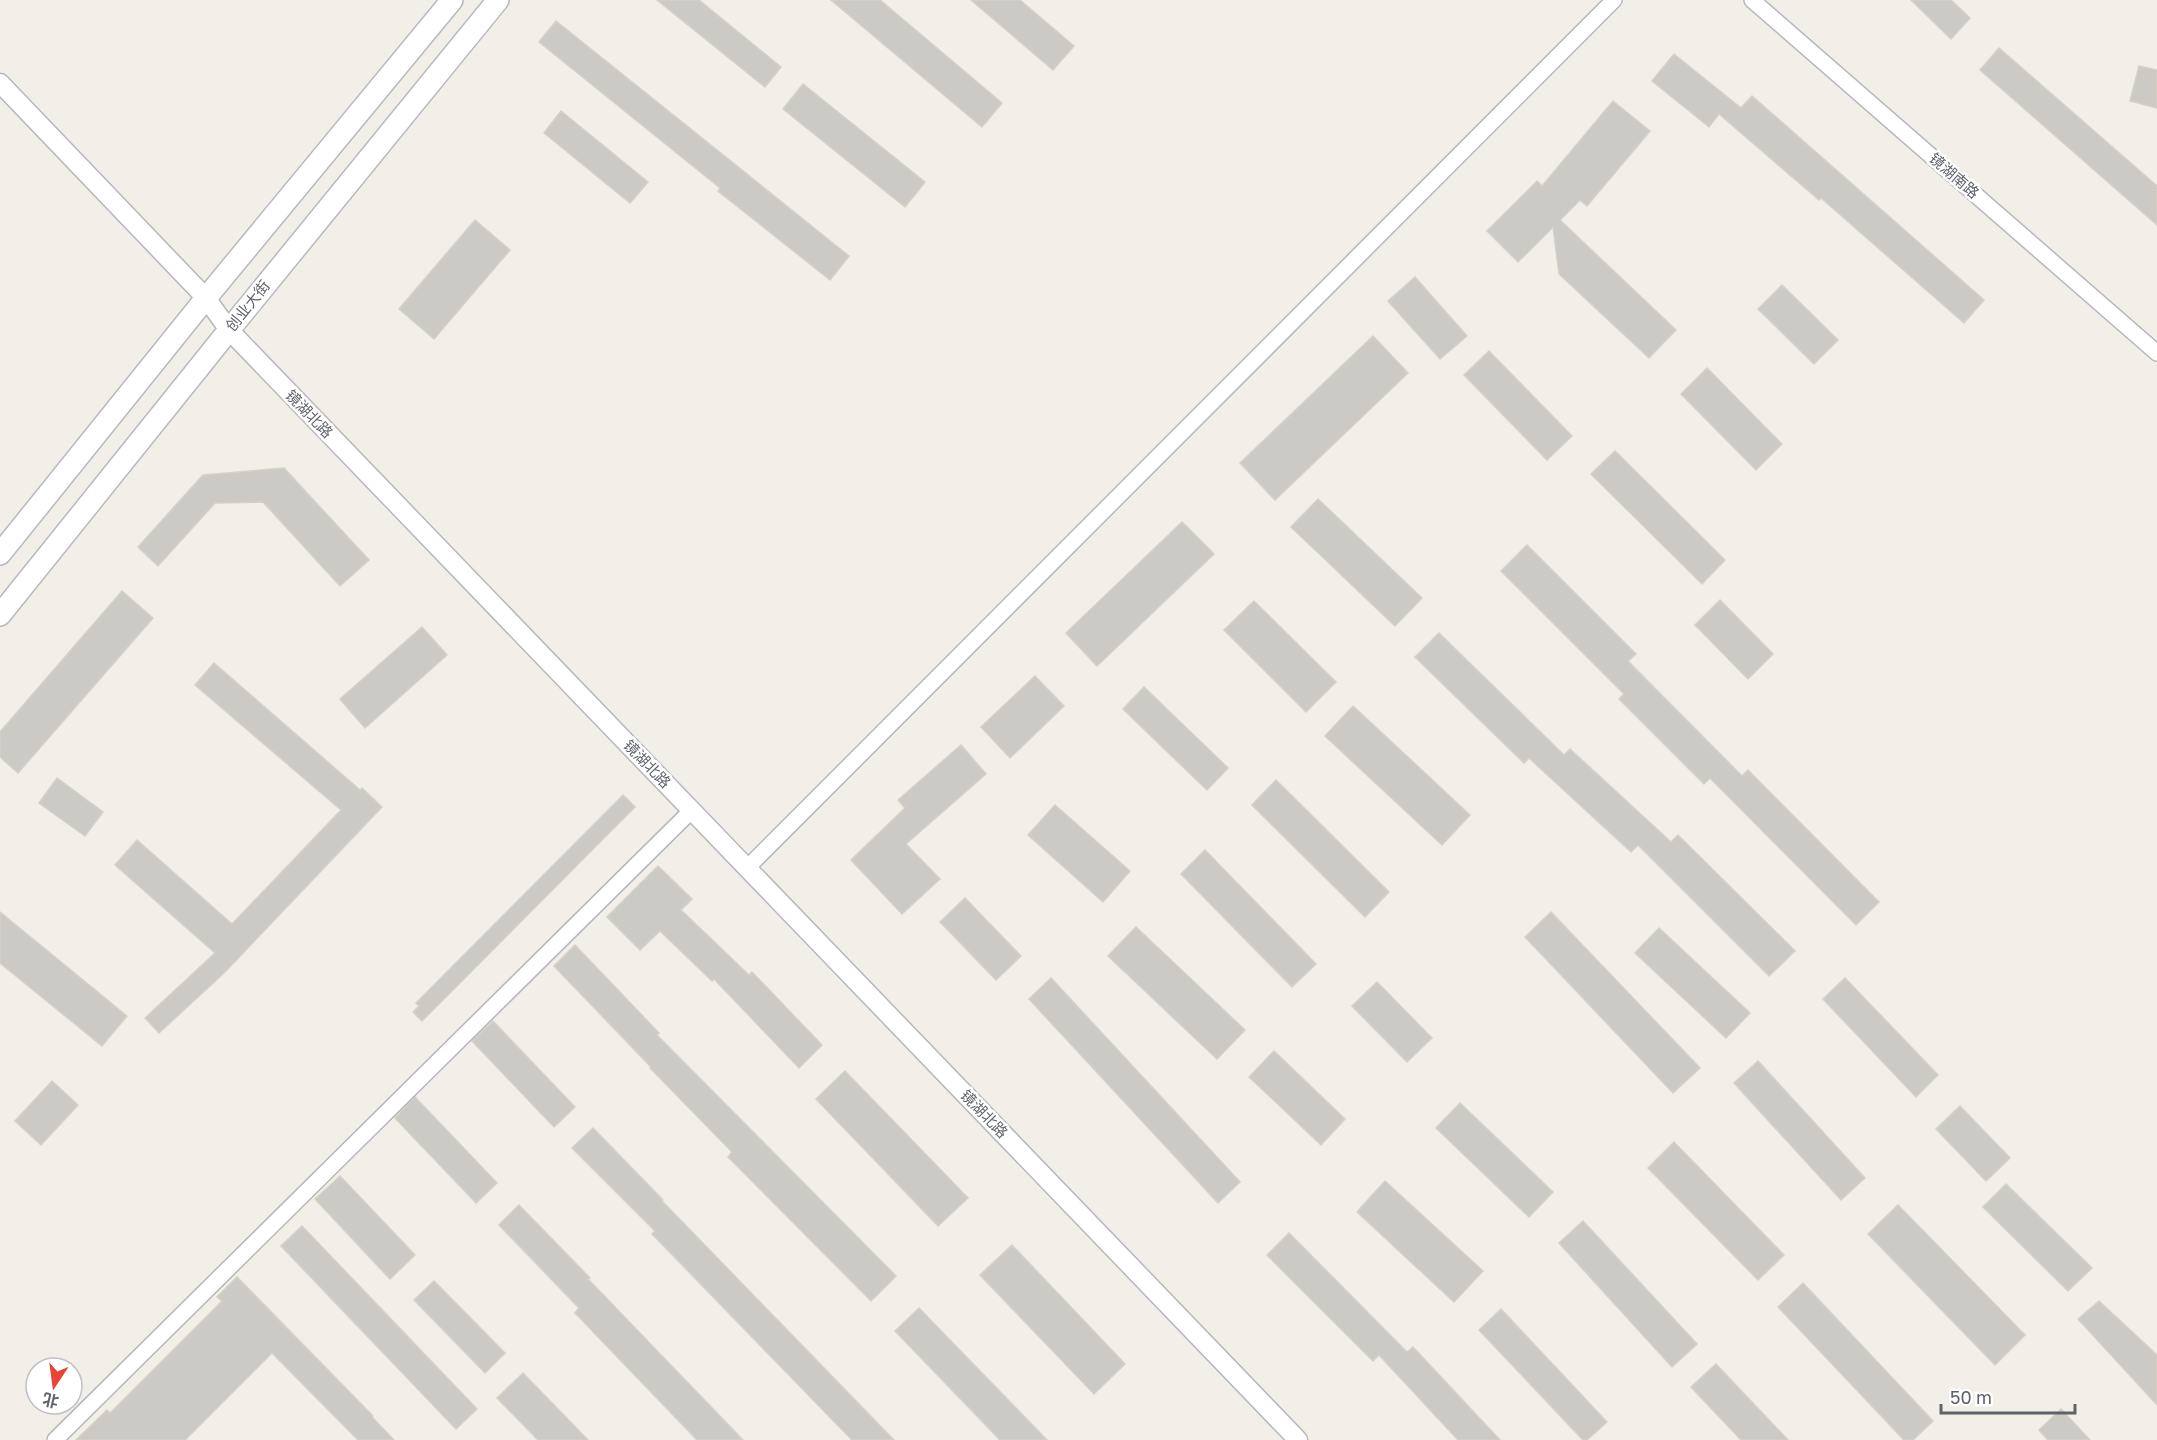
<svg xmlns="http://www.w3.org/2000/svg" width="2157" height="1440" font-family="'Golos Text','Noto Sans SC',sans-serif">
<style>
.building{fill:#cccac5;stroke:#d6d1c6;stroke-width:1.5}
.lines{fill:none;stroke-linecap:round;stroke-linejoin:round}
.minor-casing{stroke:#b5b8bc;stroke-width:18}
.tertiary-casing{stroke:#b5b8bc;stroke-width:21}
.secondary-casing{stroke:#b6babf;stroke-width:24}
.minor{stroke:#fff;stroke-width:15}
.tertiary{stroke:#fff;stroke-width:18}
.secondary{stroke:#fff;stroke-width:21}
.labels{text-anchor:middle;stroke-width:5;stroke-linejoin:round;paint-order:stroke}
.street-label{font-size:15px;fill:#5f6368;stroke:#fff}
</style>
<rect width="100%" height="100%" fill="#f1efe8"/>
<g class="building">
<path d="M 657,0 L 699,0 L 781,67 L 765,87 Z"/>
<path d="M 831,0 L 880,0 L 1002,103 L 982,127 Z"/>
<path d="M 971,0 L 1020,0 L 1074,46 L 1053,70 Z"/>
<path d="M 1911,0 L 1951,0 L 1970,18 L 1951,39 Z"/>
<path d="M 556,21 L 849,256 L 830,280 L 718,191 L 720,188 L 539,42 Z"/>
<path d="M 1999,48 L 2157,186 L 2157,225 L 1980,70 Z"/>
<path d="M 1674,54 L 1741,108 L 1752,96 L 1984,300 L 1964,323 L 1821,198 L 1819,200 L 1719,114 L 1709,127 L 1652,81 Z"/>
<path d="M 2139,66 L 2157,70 L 2157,108 L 2130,101 Z"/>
<path d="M 803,84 L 925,182 L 905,207 L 783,109 Z"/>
<path d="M 1613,101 L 1650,131 L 1587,206 L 1580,200 L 1560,220 L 1676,330 L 1649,358 L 1559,274 L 1553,227 L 1518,262 L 1487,231 L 1537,181 L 1542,186 Z"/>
<path d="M 561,111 L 648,182 L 630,203 L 544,133 Z"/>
<path d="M 475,220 L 510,250 L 434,339 L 399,309 Z"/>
<path d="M 1415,277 L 1467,336 L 1440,359 L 1388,301 Z"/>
<path d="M 1782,285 L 1838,340 L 1814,364 L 1758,309 Z"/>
<path d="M 1373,336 L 1408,373 L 1275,500 L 1240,463 Z"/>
<path d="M 1489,351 L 1572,436 L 1547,460 L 1464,375 Z"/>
<path d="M 1707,368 L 1782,444 L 1756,470 L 1681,394 Z"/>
<path d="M 1615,451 L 1725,560 L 1702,584 L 1591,474 Z"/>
<path d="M 284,468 L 369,560 L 340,586 L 263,502 L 215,503 L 158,566 L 138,547 L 203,475 Z"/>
<path d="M 1318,499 L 1422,598 L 1395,626 L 1291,527 Z"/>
<path d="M 1182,522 L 1214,554 L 1097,666 L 1066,633 Z"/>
<path d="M 1527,545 L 1636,654 L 1628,661 L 1742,776 L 1748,770 L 1879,902 L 1856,925 L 1710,778 L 1704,784 L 1619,699 L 1624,694 L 1501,571 Z"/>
<path d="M 122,591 L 153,618 L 18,773 L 0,757 L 0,732 Z"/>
<path d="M 1720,600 L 1773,654 L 1748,679 L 1695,625 Z"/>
<path d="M 1254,601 L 1336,682 L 1306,712 L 1224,630 Z"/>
<path d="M 422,627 L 447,655 L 365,728 L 340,699 Z"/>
<path d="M 1439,633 L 1564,755 L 1570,749 L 1671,842 L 1678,835 L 1795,951 L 1769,976 L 1638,845 L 1631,852 L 1529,758 L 1524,763 L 1415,657 Z"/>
<path d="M 214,663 L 360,790 L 362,788 L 382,807 L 224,973 L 159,1033 L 145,1018 L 215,953 L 115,865 L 137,840 L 232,924 L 341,810 L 195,685 Z"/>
<path d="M 1035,676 L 1064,706 L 1010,758 L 981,727 Z"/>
<path d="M 1144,687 L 1228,768 L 1207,790 L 1123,709 Z"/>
<path d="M 1353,706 L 1470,815 L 1442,845 L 1325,736 Z"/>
<path d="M 961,745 L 986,774 L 906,844 L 940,879 L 902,914 L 851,860 L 905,808 L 898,800 Z"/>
<path d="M 57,778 L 103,812 L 85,836 L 39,803 Z"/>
<path d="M 1276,780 L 1389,892 L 1365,917 L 1252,805 Z"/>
<path d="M 623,795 L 635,807 L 422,1021 L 413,1012 L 419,1006 L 416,1003 Z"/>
<path d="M 1055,805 L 1130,871 L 1103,902 L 1028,835 Z"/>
<path d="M 1205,850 L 1316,964 L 1292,987 L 1181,874 Z"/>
<path d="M 658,866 L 692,899 L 681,910 L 749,975 L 752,972 L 822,1045 L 799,1068 L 714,979 L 712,981 L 660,931 L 640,950 L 607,917 Z"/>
<path d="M 965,898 L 1021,956 L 996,980 L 940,922 Z"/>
<path d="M 0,912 L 127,1016 L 102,1046 L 0,963 Z"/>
<path d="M 1551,912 L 1700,1068 L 1673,1093 L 1525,937 Z"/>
<path d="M 1136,927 L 1245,1030 L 1217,1059 L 1108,956 Z"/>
<path d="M 1659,928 L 1750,1013 L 1726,1038 L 1635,953 Z"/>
<path d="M 575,945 L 659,1033 L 657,1035 L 896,1276 L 871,1301 L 728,1157 L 732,1152 L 650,1068 L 651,1067 L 554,966 Z"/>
<path d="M 1051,978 L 1240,1182 L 1218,1203 L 1029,999 Z"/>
<path d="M 1845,978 L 1938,1075 L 1916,1097 L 1823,999 Z"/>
<path d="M 1377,982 L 1432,1038 L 1407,1062 L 1352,1006 Z"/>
<path d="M 493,1021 L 575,1107 L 554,1127 L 472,1041 Z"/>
<path d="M 1274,1051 L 1345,1119 L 1321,1145 L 1249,1077 Z"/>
<path d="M 1758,1061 L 1865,1178 L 1841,1200 L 1734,1083 Z"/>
<path d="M 845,1071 L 968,1198 L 938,1226 L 816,1099 Z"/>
<path d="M 52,1081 L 78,1105 L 41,1145 L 15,1121 Z"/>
<path d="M 415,1097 L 497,1183 L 476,1203 L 395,1118 Z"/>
<path d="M 1460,1103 L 1553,1192 L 1529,1217 L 1436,1128 Z"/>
<path d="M 1960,1106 L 2010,1158 L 1986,1181 L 1936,1129 Z"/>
<path d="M 593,1128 L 663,1200 L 662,1201 L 894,1440 L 852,1440 L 652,1234 L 655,1231 L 572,1148 Z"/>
<path d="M 1674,1142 L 1784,1255 L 1758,1280 L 1648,1168 Z"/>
<path d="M 340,1176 L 415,1255 L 390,1279 L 315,1199 Z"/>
<path d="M 1385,1181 L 1483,1271 L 1454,1302 L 1357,1212 Z"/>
<path d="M 2006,1184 L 2092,1268 L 2068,1291 L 1983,1207 Z"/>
<path d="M 519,1205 L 590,1278 L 588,1279 L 743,1440 L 697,1440 L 575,1313 L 579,1308 L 499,1225 Z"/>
<path d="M 1898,1205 L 2025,1335 L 1995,1365 L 1868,1234 Z"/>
<path d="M 1583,1221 L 1697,1344 L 1672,1367 L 1559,1243 Z"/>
<path d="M 302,1226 L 477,1409 L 456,1429 L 281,1246 Z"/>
<path d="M 1289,1233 L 1407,1352 L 1413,1347 L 1500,1440 L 1458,1440 L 1379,1355 L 1373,1361 L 1267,1255 Z"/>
<path d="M 1012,1245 L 1125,1364 L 1094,1394 L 980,1275 Z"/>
<path d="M 237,1277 L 373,1416 L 372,1417 L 394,1440 L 358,1440 L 272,1353 L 185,1440 L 76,1440 L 107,1410 L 110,1413 L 222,1301 L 217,1297 Z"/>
<path d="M 434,1281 L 505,1353 L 485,1373 L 414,1300 Z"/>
<path d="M 1803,1283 L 1933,1421 L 1913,1440 L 1904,1440 L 1778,1307 Z"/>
<path d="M 2099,1301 L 2157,1355 L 2157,1405 L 2078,1319 Z"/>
<path d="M 919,1308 L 1047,1440 L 1000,1440 L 895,1331 Z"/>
<path d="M 1501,1309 L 1607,1422 L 1587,1440 L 1583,1440 L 1479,1330 Z"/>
<path d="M 1716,1364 L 1788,1440 L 1741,1440 L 1691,1387 Z"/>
<path d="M 523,1373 L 588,1440 L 538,1440 L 497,1398 Z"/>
<path d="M 2061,1409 L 2090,1440 L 2048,1440 L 2039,1430 Z"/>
</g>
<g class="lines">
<defs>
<g id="minor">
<path d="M 1752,0 L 2157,353"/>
<path d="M 747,868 L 1614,0"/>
<path d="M 55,1440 L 692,810"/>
</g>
<path id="tertiary" d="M 0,83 L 206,298 L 229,330 L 1298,1440"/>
<g id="secondary">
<path d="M 0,554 L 206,298 L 452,0"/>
<path d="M 0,615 L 229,330 L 498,0"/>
</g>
</defs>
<use href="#minor" class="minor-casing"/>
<use href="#tertiary" class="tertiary-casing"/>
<use href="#secondary" class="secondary-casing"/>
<use href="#minor" class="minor"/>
<use href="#tertiary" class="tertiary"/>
<use href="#secondary" class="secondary"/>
</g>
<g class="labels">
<g class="street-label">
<text transform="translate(1954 176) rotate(41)" y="5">镜湖南路</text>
<text transform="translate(248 306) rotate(-51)" y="5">创业大街</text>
<text transform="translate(309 414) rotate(46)" y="5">镜湖北路</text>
<text transform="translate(647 764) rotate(46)" y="5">镜湖北路</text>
<text transform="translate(984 1114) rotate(46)" y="5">镜湖北路</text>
</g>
</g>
<g transform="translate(54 1386) rotate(193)"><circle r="28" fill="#ffffff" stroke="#bfc1c3" stroke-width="1.5"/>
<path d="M0-4.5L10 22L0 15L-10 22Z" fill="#ea4335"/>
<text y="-9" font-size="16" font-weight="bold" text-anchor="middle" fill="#5f6368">北</text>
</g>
<path d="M1941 1404v9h134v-9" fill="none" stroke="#5f6368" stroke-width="3"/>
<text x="1950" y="1404" font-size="18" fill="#5f6368" stroke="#ffffff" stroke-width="4.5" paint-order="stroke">50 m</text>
</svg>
